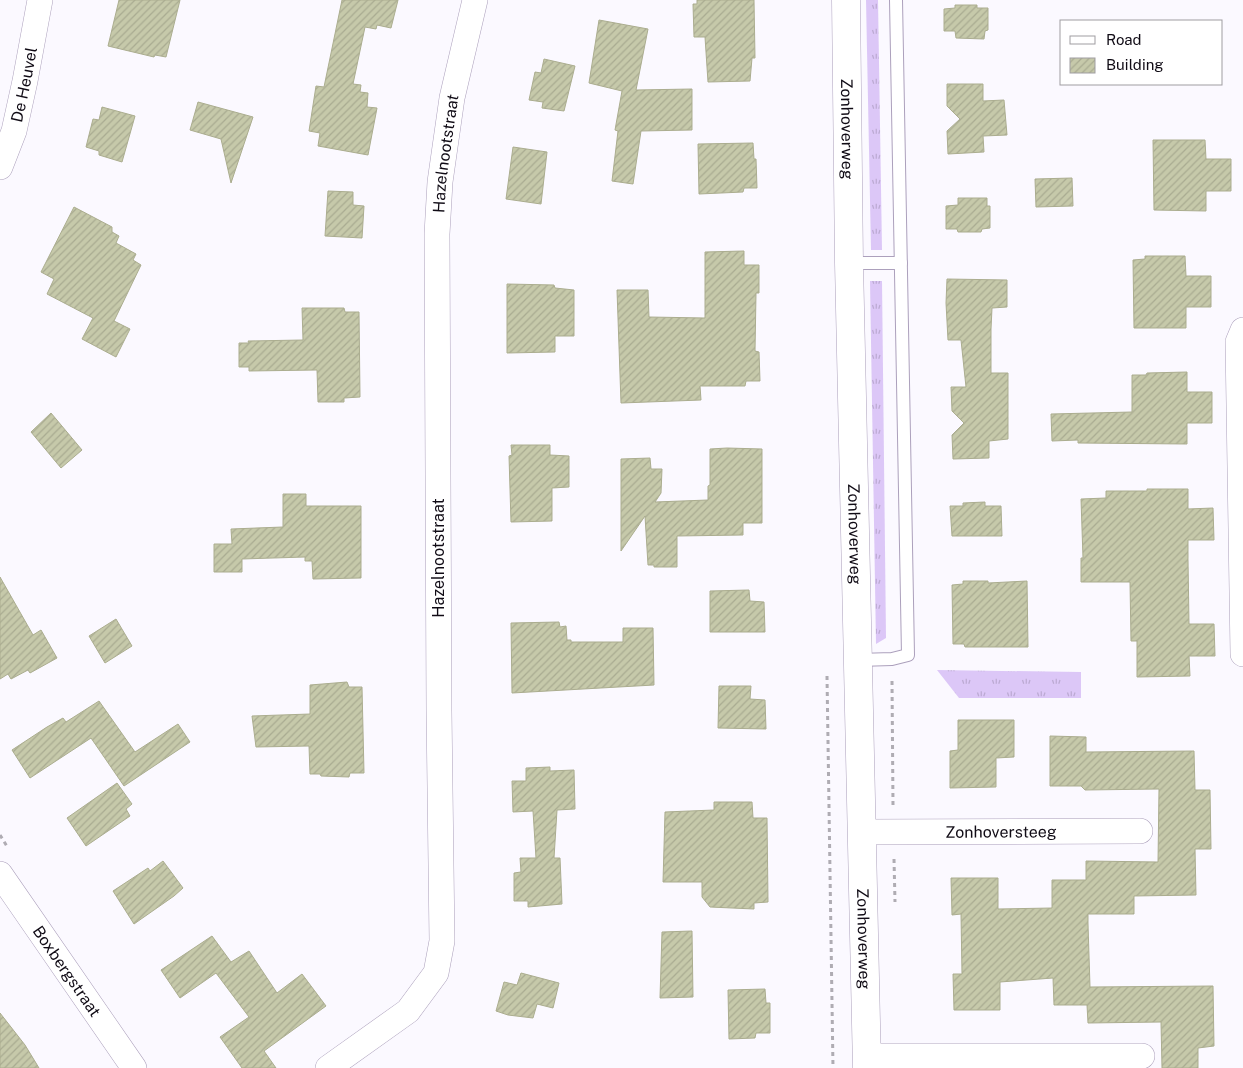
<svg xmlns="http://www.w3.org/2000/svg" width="1243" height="1068" font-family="'Public Sans',sans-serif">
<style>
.grass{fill:url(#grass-tufts)}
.building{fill:url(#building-hatch);stroke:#abad8f}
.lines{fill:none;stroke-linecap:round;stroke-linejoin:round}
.service-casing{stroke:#aca0bc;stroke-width:14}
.minor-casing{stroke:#aca0bc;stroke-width:26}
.tertiary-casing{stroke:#aca0bc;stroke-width:29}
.path{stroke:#afacb3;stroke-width:3;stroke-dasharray:4 4;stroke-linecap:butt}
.service{stroke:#fff;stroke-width:12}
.minor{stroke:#fff;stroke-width:25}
.tertiary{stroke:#fff;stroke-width:28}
.labels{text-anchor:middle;stroke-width:4;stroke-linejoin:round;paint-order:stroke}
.street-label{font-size:16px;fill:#100b15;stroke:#fff}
</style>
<defs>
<pattern id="grass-tufts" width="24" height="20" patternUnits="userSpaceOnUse" patternTransform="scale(1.25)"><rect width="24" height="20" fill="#dcc7f7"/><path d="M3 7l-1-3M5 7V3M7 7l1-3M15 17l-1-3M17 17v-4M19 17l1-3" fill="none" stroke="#bcaad3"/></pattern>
<pattern id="building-hatch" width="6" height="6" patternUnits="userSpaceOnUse" patternTransform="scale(1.25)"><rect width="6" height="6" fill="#c6c9aa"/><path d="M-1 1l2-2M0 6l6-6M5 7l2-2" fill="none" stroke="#a9ab91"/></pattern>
</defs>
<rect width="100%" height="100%" fill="#fbf9ff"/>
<g class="grass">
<path d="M 866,0 L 878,0 L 882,250 L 871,250 Z"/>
<path d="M 870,281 L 882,281 L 886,638 L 876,644 Z"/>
<path d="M 937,670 L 1081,672 L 1081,698 L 959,698 Z"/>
</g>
<g class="building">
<path d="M 119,0 L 180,0 L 166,57 L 155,55 L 154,57 L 108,46 Z"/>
<path d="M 342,0 L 398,0 L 391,28 L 377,25 L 376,29 L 365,27 L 353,84 L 361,85 L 360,92 L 368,93 L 367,107 L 377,108 L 368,155 L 318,146 L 320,133 L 309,131 L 316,86 L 324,87 Z"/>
<path d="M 697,0 L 754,0 L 755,58 L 752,58 L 750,81 L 708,82 L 705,37 L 694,37 L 693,4 L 697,4 Z"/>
<path d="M 955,5 L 977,5 L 977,8 L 988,8 L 988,30 L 985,31 L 984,39 L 956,38 L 955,31 L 944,31 L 944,9 L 955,8 Z"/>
<path d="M 599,20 L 648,29 L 636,90 L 692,89 L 692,130 L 641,131 L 633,184 L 612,181 L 618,131 L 615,130 L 622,91 L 589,83 Z"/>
<path d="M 544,59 L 575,66 L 564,111 L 542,108 L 543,102 L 529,100 L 535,72 L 541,73 Z"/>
<path d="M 947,84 L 983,84 L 983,101 L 1004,100 L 1007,135 L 983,136 L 984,152 L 948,154 L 947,131 L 960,119 L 947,106 Z"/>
<path d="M 198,102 L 253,117 L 231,183 L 221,139 L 190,130 Z"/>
<path d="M 102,107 L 135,116 L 122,162 L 99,155 L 99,151 L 86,147 L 93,119 L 99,120 Z"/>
<path d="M 1153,140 L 1205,140 L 1206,159 L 1231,159 L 1231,191 L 1206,191 L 1206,211 L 1154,210 Z"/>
<path d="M 753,143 L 754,159 L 756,159 L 757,188 L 744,188 L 743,192 L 699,194 L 698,144 Z"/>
<path d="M 513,147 L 547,152 L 541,204 L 506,199 Z"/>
<path d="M 1072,178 L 1073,206 L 1036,207 L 1035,179 Z"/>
<path d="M 328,191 L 353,192 L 353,205 L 364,206 L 362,238 L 325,236 Z"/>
<path d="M 958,198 L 987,198 L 987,206 L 990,206 L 990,228 L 982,229 L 981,232 L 958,232 L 957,229 L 946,229 L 946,206 L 958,205 Z"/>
<path d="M 74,207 L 112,227 L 112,232 L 119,236 L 116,243 L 136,254 L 133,260 L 141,265 L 114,321 L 130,329 L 116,357 L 82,339 L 93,318 L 47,294 L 54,279 L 41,272 Z"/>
<path d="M 744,251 L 744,265 L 759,265 L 759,293 L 756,293 L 755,351 L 759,352 L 760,381 L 746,381 L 745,386 L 700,386 L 701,400 L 621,403 L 617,290 L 648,290 L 649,317 L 705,318 L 705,252 Z"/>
<path d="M 1145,256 L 1185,256 L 1186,276 L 1211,276 L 1211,307 L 1186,307 L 1186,328 L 1134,328 L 1133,260 L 1145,259 Z"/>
<path d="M 947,279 L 1007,280 L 1007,307 L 992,308 L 991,329 L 991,373 L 1008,373 L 1008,439 L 989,441 L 989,458 L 953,459 L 952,435 L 964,423 L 952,411 L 951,387 L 966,387 L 961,340 L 948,340 L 946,303 Z"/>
<path d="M 507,284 L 554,285 L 555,288 L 574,290 L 574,336 L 555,336 L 555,352 L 507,353 Z"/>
<path d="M 302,308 L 344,308 L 345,312 L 359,312 L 360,397 L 344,398 L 344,402 L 318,402 L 317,370 L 249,371 L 249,367 L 239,367 L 239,343 L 249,343 L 248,341 L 303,340 Z"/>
<path d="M 1187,372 L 1187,392 L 1212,392 L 1212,423 L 1187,423 L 1187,444 L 1078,443 L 1078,440 L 1052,441 L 1051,414 L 1132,412 L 1132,375 L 1146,375 L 1147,373 Z"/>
<path d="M 51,413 L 82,450 L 61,468 L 31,432 Z"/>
<path d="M 511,445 L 550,445 L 550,455 L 569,456 L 569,487 L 552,488 L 552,521 L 511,522 L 509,456 L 512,455 Z"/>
<path d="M 727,448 L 762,449 L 762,523 L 743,523 L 743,535 L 677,536 L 677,567 L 654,567 L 654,565 L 648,565 L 645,516 L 621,551 L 621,459 L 650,458 L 651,469 L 662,469 L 661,493 L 655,502 L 708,500 L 708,486 L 710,485 L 710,449 Z"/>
<path d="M 1147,489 L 1188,489 L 1188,509 L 1213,508 L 1214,540 L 1188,540 L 1188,560 L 1189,624 L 1214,624 L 1215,656 L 1189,656 L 1190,676 L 1137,677 L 1137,641 L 1131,641 L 1130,582 L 1081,582 L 1081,558 L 1083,558 L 1081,499 L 1106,498 L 1106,491 L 1147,491 Z"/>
<path d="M 283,494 L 306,494 L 306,506 L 361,506 L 361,578 L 313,579 L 312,561 L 305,561 L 305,557 L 242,559 L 242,572 L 214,572 L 214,544 L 232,544 L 231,529 L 283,527 Z"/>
<path d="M 985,502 L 985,506 L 1001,506 L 1002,536 L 952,536 L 950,506 L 963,506 L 963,503 Z"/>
<path d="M 0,577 L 33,635 L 41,630 L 57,658 L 30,673 L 28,670 L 11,679 L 8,674 L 0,679 Z"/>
<path d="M 963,581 L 988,581 L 988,583 L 1027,581 L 1028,647 L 965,647 L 964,644 L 953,644 L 952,585 L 963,584 Z"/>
<path d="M 749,590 L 750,601 L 764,602 L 765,632 L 710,632 L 710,591 Z"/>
<path d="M 116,619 L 132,646 L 105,663 L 89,636 Z"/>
<path d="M 559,622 L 560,627 L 566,626 L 567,640 L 571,640 L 571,642 L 623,642 L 623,628 L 653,628 L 654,685 L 512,693 L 511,623 Z"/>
<path d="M 347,682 L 349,687 L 362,687 L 364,773 L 350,773 L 349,777 L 321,776 L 320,774 L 310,774 L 309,746 L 256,747 L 252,716 L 310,714 L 310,685 Z"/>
<path d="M 719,686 L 751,686 L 750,699 L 765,700 L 766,729 L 718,728 Z"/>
<path d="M 99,701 L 135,752 L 178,724 L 190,742 L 124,786 L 91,738 L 30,778 L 12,750 L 47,727 L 63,718 L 66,722 Z"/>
<path d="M 958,720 L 1014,720 L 1014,757 L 996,758 L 996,787 L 950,788 L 950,751 L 958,750 Z"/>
<path d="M 1050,736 L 1086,737 L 1086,752 L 1194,751 L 1195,790 L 1210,790 L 1211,849 L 1195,849 L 1196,895 L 1134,896 L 1134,914 L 1088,914 L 1088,924 L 1090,987 L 1213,986 L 1214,1046 L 1198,1048 L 1198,1068 L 1162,1068 L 1161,1022 L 1088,1023 L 1087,1005 L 1054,1005 L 1053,978 L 1000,982 L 1000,1010 L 954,1010 L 953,974 L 962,974 L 961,914 L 952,915 L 951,878 L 998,878 L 998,909 L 1052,908 L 1052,880 L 1086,880 L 1086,861 L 1158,862 L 1159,789 L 1085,790 L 1081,786 L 1050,786 Z"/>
<path d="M 550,767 L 550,771 L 574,770 L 575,809 L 557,810 L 554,858 L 560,858 L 562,904 L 528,907 L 528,901 L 514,901 L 514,873 L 521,872 L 520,858 L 536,858 L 533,811 L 513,812 L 512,781 L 526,781 L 526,768 Z"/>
<path d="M 117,783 L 132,804 L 126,809 L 130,816 L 86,846 L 67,818 Z"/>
<path d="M 714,802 L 752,802 L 753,818 L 767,818 L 768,902 L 754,903 L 754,909 L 710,907 L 702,897 L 702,882 L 663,882 L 665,812 L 714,810 Z"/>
<path d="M 163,861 L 183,888 L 174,896 L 134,924 L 113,891 L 148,868 L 150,871 Z"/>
<path d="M 692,931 L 693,997 L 660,998 L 662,932 Z"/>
<path d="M 212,936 L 231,962 L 249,951 L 277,993 L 302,974 L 326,1006 L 264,1051 L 276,1068 L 242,1068 L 220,1037 L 249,1017 L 216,973 L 180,998 L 161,970 Z"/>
<path d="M 521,973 L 559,983 L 553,1008 L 537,1004 L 533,1018 L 508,1015 L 496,1011 L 504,982 L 517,985 Z"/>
<path d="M 765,989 L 766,1003 L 770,1003 L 770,1033 L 756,1033 L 755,1038 L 729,1039 L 728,990 Z"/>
<path d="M 0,1013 L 25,1045 L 39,1068 L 0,1068 Z"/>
</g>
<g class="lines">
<defs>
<g id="service">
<path d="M 849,263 L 901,263"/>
<path d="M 858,660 L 892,659 L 908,655 L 896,0"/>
</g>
<g id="minor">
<path id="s1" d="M 0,167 L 14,131 L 25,81 L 40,0"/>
<path d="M 1243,330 L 1238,342 L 1243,654"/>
<path id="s2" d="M 861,832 L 1140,831"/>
<path id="s3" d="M 0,874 L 134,1068"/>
<path d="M 867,1056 L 1142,1056"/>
<path id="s4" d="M 328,1068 L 408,1011 L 436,973 L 442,941 L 439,711 L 437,234 L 440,182 L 452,98 L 475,0"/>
</g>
<g id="tertiary">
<path id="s5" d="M 846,0 L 849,263 L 867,1068"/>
</g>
</defs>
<use href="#service" class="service-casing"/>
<use href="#minor" class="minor-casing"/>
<use href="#tertiary" class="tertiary-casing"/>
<g class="path">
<path d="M 827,676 L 833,1068"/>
<path d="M 892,681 L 893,805"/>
<path d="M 0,835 L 8,848"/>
<path d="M 894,859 L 895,902"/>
</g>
<use href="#service" class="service"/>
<use href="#minor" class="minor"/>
<use href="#tertiary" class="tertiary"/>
</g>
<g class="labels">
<g class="street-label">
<text dy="6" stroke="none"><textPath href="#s1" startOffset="86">De Heuvel</textPath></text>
<text dy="6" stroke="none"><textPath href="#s5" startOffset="129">Zonhoverweg</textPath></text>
<text dy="6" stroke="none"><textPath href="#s4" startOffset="966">Hazelnootstraat</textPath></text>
<text dy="6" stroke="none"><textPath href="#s5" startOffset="534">Zonhoverweg</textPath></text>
<text transform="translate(438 558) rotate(-90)" y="6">Hazelnootstraat</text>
<text dy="6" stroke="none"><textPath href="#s2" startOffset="140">Zonhoversteeg</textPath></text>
<text dy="6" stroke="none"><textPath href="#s5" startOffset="939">Zonhoverweg</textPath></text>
<text dy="6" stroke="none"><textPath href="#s3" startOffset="118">Boxbergstraat</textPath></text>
</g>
</g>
<rect x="1060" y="20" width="162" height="65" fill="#ffffff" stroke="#9f9da1"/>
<rect x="1070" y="36" width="25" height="8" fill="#ffffff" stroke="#9f9da1"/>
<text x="1106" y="45" font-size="15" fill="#100b15">Road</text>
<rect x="1070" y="58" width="25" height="15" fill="url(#building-hatch)" stroke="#9f9da1"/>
<text x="1106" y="70" font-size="15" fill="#100b15">Building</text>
</svg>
